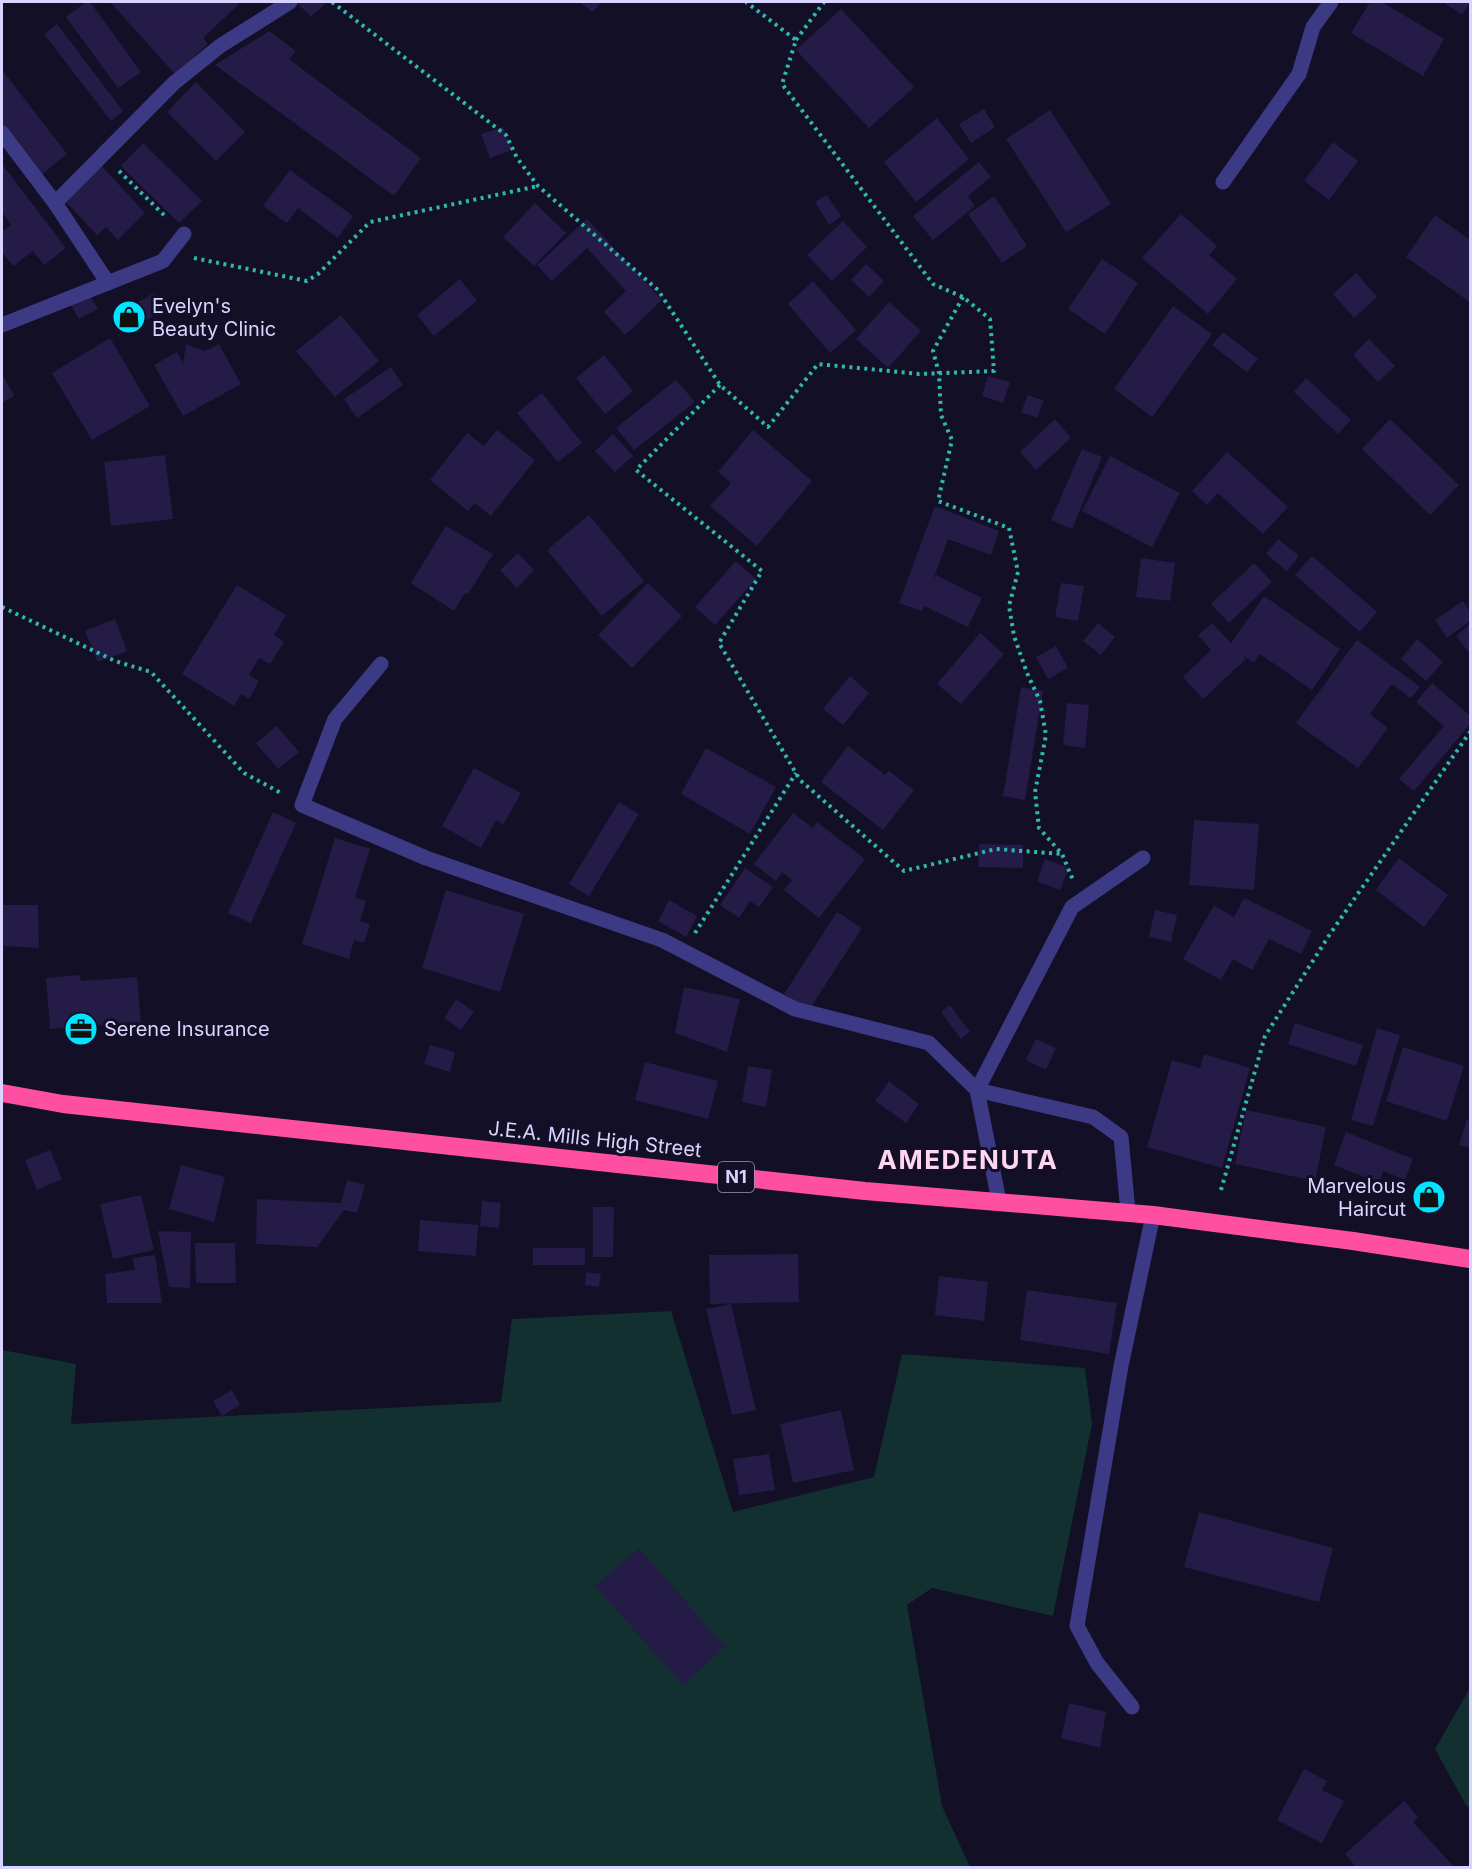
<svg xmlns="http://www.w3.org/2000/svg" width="1472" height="1869" font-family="Inter,sans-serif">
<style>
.green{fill:#12302f}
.building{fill:#241b47}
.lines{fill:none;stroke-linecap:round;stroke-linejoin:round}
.path{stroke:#2fb8b0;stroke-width:4;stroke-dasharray:3 4.5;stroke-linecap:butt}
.lane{stroke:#3d3a85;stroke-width:15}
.street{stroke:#3d3a85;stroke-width:15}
.highway{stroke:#ff4fa3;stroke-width:18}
.labels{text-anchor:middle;stroke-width:6;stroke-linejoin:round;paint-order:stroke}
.shield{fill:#130f26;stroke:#9e99be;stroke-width:1.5}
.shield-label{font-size:18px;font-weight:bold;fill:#d9d4ff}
.poi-label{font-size:20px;fill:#d9d4ff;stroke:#130f26;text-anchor:start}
.street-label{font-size:20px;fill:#d9d4ff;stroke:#130f26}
.district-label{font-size:26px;font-weight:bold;letter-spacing:1.5px;fill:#ffd6f0;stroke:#130f26}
</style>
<rect width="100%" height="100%" fill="#130f26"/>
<g class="green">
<path d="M 671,1311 L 733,1512 L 874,1477 L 902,1354 L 1085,1368 L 1092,1424 L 1053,1616 L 932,1588 L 907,1605 L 942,1806 L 970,1867 L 2,1867 L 2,1350 L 76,1364 L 71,1424 L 501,1402 L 512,1319 Z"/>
<path d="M 1470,1688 L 1470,1808 L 1466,1805 L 1435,1749 Z"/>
</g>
<g class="building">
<path d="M 86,2 L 90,2 L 141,72 L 118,88 L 66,17 Z"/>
<path d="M 110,2 L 237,2 L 239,4 L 203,38 L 208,44 L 175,74 Z"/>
<path d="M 296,2 L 327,2 L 311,17 Z"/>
<path d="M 579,2 L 601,2 L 593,12 Z"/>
<path d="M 1370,2 L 1382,2 L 1444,39 L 1423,76 L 1351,33 Z"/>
<path d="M 1443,2 L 1470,2 L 1462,15 Z"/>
<path d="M 841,9 L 914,87 L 869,128 L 796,50 Z"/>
<path d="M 57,24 L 123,111 L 111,121 L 44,34 Z"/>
<path d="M 269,31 L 296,51 L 289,59 L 421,158 L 394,196 L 215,65 Z"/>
<path d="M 3,71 L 67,154 L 41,175 L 2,124 L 2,73 Z"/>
<path d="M 196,82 L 245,132 L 216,161 L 167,112 Z"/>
<path d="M 984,109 L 995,127 L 971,143 L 959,124 Z"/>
<path d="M 1050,110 L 1111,204 L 1066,232 L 1006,139 Z"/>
<path d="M 937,118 L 969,159 L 916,202 L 884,162 Z"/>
<path d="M 503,127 L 512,150 L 490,158 L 481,134 Z"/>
<path d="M 1333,142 L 1358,161 L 1329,200 L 1304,181 Z"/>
<path d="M 143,143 L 202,201 L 179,223 L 121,166 Z"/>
<path d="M 979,162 L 991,177 L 968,196 L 975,206 L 933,240 L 913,216 Z"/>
<path d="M 2,164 L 66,248 L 44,265 L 33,251 L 13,266 L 2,252 L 2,232 L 11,225 L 2,212 Z"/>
<path d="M 101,165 L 145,213 L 118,240 L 106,227 L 97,235 L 64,200 Z"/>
<path d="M 290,170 L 353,216 L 338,238 L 298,208 L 287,223 L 263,206 Z"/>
<path d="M 827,195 L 841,216 L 829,225 L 815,202 Z"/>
<path d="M 994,196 L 1027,246 L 1002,263 L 968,214 Z"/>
<path d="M 535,203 L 566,233 L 534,266 L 503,237 Z"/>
<path d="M 1181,214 L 1217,246 L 1209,255 L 1237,279 L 1208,314 L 1142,258 Z"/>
<path d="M 1435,215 L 1470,240 L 1470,302 L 1406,257 Z"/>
<path d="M 587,219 L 662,300 L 625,335 L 604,312 L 626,291 L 587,248 L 552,281 L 537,265 Z"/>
<path d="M 843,221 L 867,247 L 832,281 L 807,255 Z"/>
<path d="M 1102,259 L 1138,283 L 1105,334 L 1068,309 Z"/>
<path d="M 866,264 L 884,281 L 869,297 L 851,280 Z"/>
<path d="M 1356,273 L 1377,297 L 1354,318 L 1333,294 Z"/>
<path d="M 460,279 L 477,301 L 434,336 L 417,315 Z"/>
<path d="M 813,281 L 856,330 L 830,353 L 788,304 Z"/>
<path d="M 88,292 L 98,309 L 79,319 L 69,302 Z"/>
<path d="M 154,293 L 163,310 L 126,332 L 116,315 Z"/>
<path d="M 889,302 L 921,331 L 888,368 L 856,339 Z"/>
<path d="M 1173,306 L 1212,334 L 1152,417 L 1114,389 Z"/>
<path d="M 341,315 L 379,361 L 335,397 L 296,351 Z"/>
<path d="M 1223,332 L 1258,359 L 1247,372 L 1212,345 Z"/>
<path d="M 110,338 L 150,406 L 92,440 L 52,373 Z"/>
<path d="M 1369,339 L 1395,366 L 1378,382 L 1353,355 Z"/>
<path d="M 186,344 L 205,351 L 219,344 L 241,384 L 183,416 L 154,365 L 177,352 L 183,364 Z"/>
<path d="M 604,355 L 633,391 L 605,414 L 576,378 Z"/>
<path d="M 391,367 L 403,385 L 357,418 L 344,399 Z"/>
<path d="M 2,373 L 14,396 L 2,403 Z"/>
<path d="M 988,376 L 1010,382 L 1003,403 L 982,396 Z"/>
<path d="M 1306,378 L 1351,420 L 1338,434 L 1294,392 Z"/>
<path d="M 676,380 L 695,402 L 634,450 L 616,428 Z"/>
<path d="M 542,393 L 582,443 L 558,462 L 517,413 Z"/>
<path d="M 1028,395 L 1044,401 L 1037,418 L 1021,412 Z"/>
<path d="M 1055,419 L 1071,438 L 1036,470 L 1020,452 Z"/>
<path d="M 1390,419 L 1459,485 L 1430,515 L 1362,449 Z"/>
<path d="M 497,430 L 535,460 L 491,516 L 475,503 L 468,511 L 430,480 L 467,433 L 484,446 Z"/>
<path d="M 753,430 L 812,481 L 757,546 L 710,506 L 731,483 L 718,472 Z"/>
<path d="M 613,434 L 633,456 L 615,472 L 595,451 Z"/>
<path d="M 1082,449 L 1102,457 L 1072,529 L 1051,520 Z"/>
<path d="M 1227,452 L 1288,507 L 1263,534 L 1218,493 L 1207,505 L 1192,491 Z"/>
<path d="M 165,455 L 173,519 L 111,526 L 104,462 Z"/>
<path d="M 1110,456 L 1180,493 L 1152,547 L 1082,511 Z"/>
<path d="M 935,506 L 999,531 L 991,555 L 948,539 L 932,583 L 936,575 L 982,598 L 968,627 L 924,606 L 922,611 L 899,603 Z"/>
<path d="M 589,515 L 644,581 L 602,616 L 547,550 Z"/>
<path d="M 446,526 L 493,554 L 468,594 L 465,593 L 454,611 L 411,583 Z"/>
<path d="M 1278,539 L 1299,556 L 1287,571 L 1266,554 Z"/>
<path d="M 518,553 L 534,570 L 517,588 L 500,570 Z"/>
<path d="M 1312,556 L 1377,612 L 1360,632 L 1295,575 Z"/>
<path d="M 1141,558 L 1175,563 L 1170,601 L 1136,597 Z"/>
<path d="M 736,561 L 756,579 L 715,625 L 695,607 Z"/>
<path d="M 1254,563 L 1272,582 L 1229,623 L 1211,604 Z"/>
<path d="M 648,583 L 682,616 L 632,668 L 598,635 Z"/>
<path d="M 1061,583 L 1084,586 L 1078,621 L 1055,617 Z"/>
<path d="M 237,585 L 286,615 L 274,635 L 284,642 L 270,664 L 259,658 L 249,675 L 259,681 L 249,699 L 241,694 L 234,706 L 182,674 Z"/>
<path d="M 1264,596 L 1340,649 L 1312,690 L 1260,654 L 1254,663 L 1241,654 L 1246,659 L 1203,699 L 1183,677 L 1211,650 L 1198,635 L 1212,623 L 1231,643 Z"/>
<path d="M 1463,601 L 1470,612 L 1470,621 L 1447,638 L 1435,620 Z"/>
<path d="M 115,619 L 127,651 L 98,662 L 85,631 Z"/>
<path d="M 1098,623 L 1115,637 L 1101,655 L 1083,641 Z"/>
<path d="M 1470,624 L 1470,654 L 1456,636 Z"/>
<path d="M 980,633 L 1004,654 L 961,704 L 937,684 Z"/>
<path d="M 1417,639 L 1443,662 L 1426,681 L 1401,659 Z"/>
<path d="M 1357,640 L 1420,687 L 1411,698 L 1392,684 L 1370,714 L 1388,728 L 1358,768 L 1296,723 Z"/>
<path d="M 1056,646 L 1068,668 L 1048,679 L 1036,657 Z"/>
<path d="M 850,676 L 869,693 L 843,725 L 823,709 Z"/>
<path d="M 1432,683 L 1470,716 L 1470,724 L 1414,791 L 1399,779 L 1444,726 L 1416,702 Z"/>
<path d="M 1021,687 L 1043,691 L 1025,800 L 1003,796 Z"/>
<path d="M 1067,703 L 1089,705 L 1085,748 L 1063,745 Z"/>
<path d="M 277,726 L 299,752 L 278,769 L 256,743 Z"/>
<path d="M 848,746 L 885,775 L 889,771 L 914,790 L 883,830 L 821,782 Z"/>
<path d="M 706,748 L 776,787 L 750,834 L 681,794 Z"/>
<path d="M 474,768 L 521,793 L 503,825 L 496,820 L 481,848 L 442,826 Z"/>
<path d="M 619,802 L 639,814 L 589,896 L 569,884 Z"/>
<path d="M 273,812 L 296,823 L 251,923 L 228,913 Z"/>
<path d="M 793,813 L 813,828 L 817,822 L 865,859 L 819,918 L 784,890 L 792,880 L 782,872 L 776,881 L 754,864 Z"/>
<path d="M 1194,820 L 1259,824 L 1254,890 L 1189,885 Z"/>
<path d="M 335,838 L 370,849 L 355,897 L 366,901 L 360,921 L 370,924 L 364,943 L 354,940 L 349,959 L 302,944 Z"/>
<path d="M 979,844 L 1023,845 L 1023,868 L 978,867 Z"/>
<path d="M 1399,858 L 1448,895 L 1424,927 L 1376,890 Z"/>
<path d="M 1045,859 L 1069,868 L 1060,890 L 1037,881 Z"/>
<path d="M 745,868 L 773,887 L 759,907 L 750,901 L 739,918 L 720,905 Z"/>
<path d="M 446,890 L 524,914 L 500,992 L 422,968 Z"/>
<path d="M 1244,898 L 1312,931 L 1301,954 L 1269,939 L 1252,970 L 1233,959 L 1221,980 L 1183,959 L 1214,905 L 1234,917 Z"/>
<path d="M 669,900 L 697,916 L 686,937 L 658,921 Z"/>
<path d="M 2,905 L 38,905 L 39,948 L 2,946 Z"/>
<path d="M 1155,910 L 1177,915 L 1171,942 L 1149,937 Z"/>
<path d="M 837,912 L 862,928 L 809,1010 L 784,994 Z"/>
<path d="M 80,975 L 81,981 L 137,977 L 141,1022 L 50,1029 L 46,978 Z"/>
<path d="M 684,987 L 740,999 L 727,1052 L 675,1033 Z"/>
<path d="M 456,999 L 474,1012 L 461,1030 L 444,1018 Z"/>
<path d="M 950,1005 L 970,1032 L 961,1039 L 941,1012 Z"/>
<path d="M 1295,1023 L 1363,1045 L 1356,1066 L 1288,1044 Z"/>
<path d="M 1377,1028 L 1400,1035 L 1373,1126 L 1351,1120 Z"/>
<path d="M 1036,1039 L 1056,1048 L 1046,1070 L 1026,1060 Z"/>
<path d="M 430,1045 L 455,1052 L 450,1072 L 424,1064 Z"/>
<path d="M 1403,1047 L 1464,1066 L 1447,1121 L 1386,1101 Z"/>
<path d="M 1204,1054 L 1250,1068 L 1222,1168 L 1147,1147 L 1172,1060 L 1200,1068 Z"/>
<path d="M 645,1062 L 718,1081 L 708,1119 L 635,1100 Z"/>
<path d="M 748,1066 L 772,1070 L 766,1107 L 742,1102 Z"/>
<path d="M 889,1081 L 919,1104 L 906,1123 L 875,1101 Z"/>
<path d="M 1246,1110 L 1326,1127 L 1315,1181 L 1235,1164 Z"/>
<path d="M 1467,1119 L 1470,1121 L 1470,1148 L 1459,1145 Z"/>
<path d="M 1346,1132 L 1413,1159 L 1405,1180 L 1383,1171 L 1379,1183 L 1334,1165 Z"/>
<path d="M 50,1150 L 62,1179 L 37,1190 L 25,1160 Z"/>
<path d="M 181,1165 L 225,1177 L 214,1222 L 169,1209 Z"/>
<path d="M 347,1180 L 365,1185 L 357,1213 L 344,1210 L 317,1247 L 256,1244 L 257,1199 L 341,1203 Z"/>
<path d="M 141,1195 L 154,1250 L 113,1259 L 100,1204 Z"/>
<path d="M 482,1201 L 501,1203 L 499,1228 L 480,1226 Z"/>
<path d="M 593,1207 L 614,1207 L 613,1257 L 593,1257 Z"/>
<path d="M 420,1220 L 478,1225 L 476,1256 L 418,1251 Z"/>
<path d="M 158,1231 L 191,1232 L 190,1288 L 169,1287 Z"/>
<path d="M 195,1243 L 235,1243 L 236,1283 L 196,1283 Z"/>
<rect x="533" y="1248" width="52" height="17"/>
<path d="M 798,1254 L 799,1302 L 710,1304 L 709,1255 Z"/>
<path d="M 155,1255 L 162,1303 L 107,1303 L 105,1274 L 135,1270 L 133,1258 Z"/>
<path d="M 586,1272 L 601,1274 L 599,1287 L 585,1285 Z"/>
<path d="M 939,1276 L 988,1282 L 984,1321 L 935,1315 Z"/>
<path d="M 1027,1290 L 1117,1303 L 1109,1354 L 1020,1340 Z"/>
<path d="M 731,1304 L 756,1410 L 732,1415 L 706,1309 Z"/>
<path d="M 232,1390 L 240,1405 L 222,1416 L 213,1401 Z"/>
<path d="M 841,1410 L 854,1470 L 793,1483 L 780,1424 Z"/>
<path d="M 769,1454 L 775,1490 L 739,1495 L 733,1459 Z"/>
<path d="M 1199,1512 L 1333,1548 L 1319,1602 L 1184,1567 Z"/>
<path d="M 639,1548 L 725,1647 L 683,1685 L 595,1586 Z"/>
<path d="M 1069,1703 L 1106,1712 L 1100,1748 L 1061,1738 Z"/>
<path d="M 1304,1769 L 1327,1781 L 1322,1790 L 1344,1801 L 1322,1843 L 1277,1820 Z"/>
<path d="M 1404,1801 L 1418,1817 L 1413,1822 L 1455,1868 L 1357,1868 L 1345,1854 Z"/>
</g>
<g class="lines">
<g class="path">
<path d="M 332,2 L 506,135 L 517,158 L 538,186 L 658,290 L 720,385 L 768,427 L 818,364 L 919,374 L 994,371 L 990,319 L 963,297 L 933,284 L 782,84 L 796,40 L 746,2"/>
<path d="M 796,40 L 824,2"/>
<path d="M 119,171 L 167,218"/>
<path d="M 194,258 L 307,281 L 318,274 L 370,222 L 538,186"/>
<path d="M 963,297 L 933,351 L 939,373 L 941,415 L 952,440 L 938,501 L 1009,528 L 1018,572 L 1009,606 L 1014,636 L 1027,673 L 1040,701 L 1046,735 L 1035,792 L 1039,828 L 1062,854 L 1073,880"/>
<path d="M 720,385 L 636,470 L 762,571 L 719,643 L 800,780 L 904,871 L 996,849 L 1062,854"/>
<path d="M 2,607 L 115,661 L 151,672 L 244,773 L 281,793"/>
<path d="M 695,933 L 796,773"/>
<path d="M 1221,1190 L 1265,1036 L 1330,934 L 1470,732"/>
</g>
<path class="lane" d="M 1132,1707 L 1097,1663 L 1077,1626 L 1121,1366 L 1153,1215"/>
<g class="street">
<path d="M 2,133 L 55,203 L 108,283"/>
<path d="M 1223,182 L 1299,74 L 1313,27 L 1331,2"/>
<path d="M 55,203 L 174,83 L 220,46 L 290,2"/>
<path d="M 2,325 L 163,261 L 184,234"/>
<path d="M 381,664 L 335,719 L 302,805 L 426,858 L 662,940 L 795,1009 L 929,1043 L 977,1090 L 999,1201"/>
<path d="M 1128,1212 L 1121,1137 L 1093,1117 L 977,1090 L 1072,907 L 1143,858"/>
</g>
<path class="highway" d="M 2,1093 L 63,1104 L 865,1191 L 1153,1215 L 1353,1241 L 1470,1259"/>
</g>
<defs>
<symbol id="shop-disc" viewBox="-11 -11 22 22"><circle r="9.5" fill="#00e5ff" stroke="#130f26"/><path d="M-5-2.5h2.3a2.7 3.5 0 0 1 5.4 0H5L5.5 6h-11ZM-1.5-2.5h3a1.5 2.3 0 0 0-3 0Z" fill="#111"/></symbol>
<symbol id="office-disc" viewBox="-11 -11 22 22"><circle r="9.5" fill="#00e5ff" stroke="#130f26"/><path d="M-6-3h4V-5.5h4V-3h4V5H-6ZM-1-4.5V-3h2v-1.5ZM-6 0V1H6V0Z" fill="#111"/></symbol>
</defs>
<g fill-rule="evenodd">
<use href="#shop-disc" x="110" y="298" width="38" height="38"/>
<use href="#office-disc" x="62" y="1010" width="38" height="38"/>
<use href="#shop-disc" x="1410" y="1178" width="38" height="38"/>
</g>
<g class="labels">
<rect class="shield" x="718" y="1162" width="36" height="30" rx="4.5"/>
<g class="shield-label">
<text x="736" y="1183">N1</text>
</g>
<g class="poi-label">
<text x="152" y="313">Evelyn's<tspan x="152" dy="23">Beauty Clinic</tspan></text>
<text x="104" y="1036">Serene Insurance</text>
<text x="1406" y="1193" text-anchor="end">Marvelous<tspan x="1406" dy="23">Haircut</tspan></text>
</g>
<g class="street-label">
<text transform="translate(595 1139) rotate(6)" y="7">J.E.A. Mills High Street</text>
</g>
<g class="district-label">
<text x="968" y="1169">AMEDENUTA</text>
</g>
</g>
<rect width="1472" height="1869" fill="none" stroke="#d9d4ff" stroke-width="6"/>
</svg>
